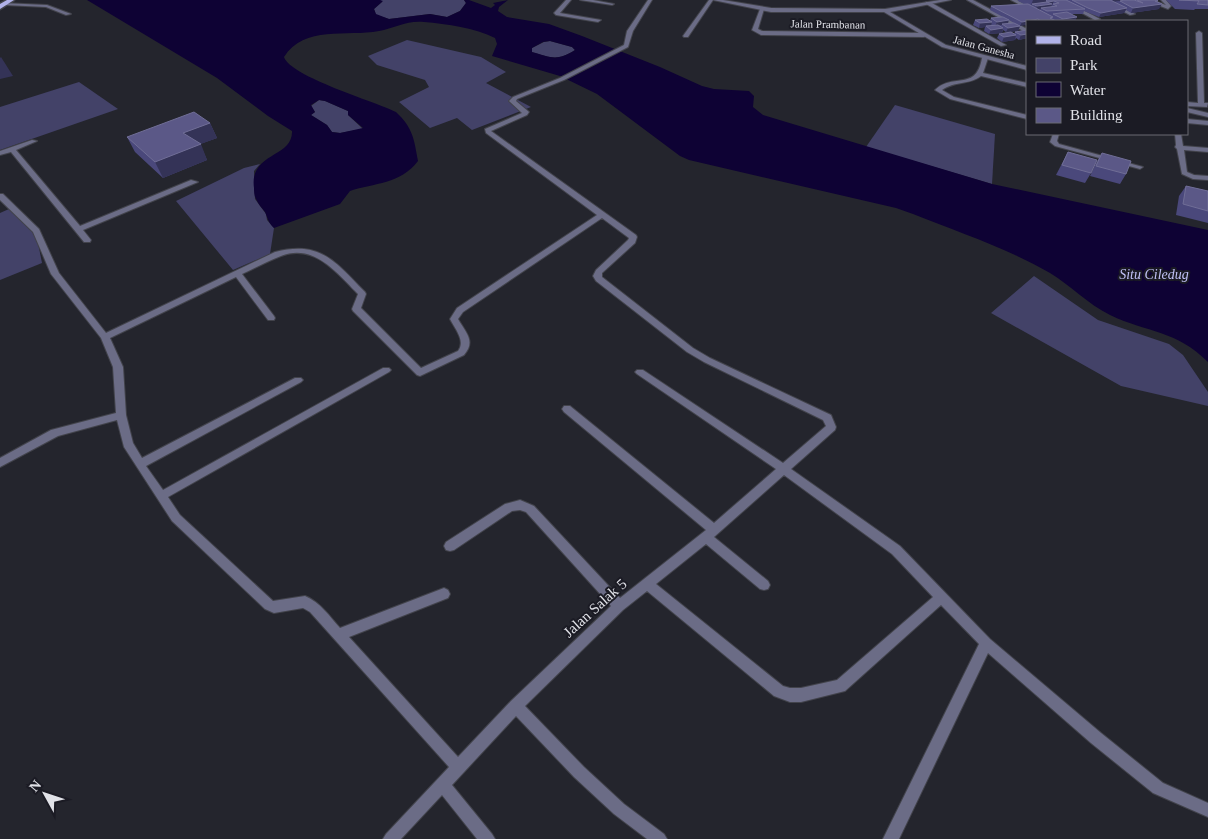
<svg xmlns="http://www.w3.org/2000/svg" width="1208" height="839" font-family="Georgia,serif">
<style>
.green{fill:#434268}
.water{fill:#0e0234;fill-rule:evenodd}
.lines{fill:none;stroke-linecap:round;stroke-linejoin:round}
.service-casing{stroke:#42434b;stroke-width:2}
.minor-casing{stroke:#42434b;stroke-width:2}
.tertiary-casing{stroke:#42434b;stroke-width:2}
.primary-casing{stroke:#42434b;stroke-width:3}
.service{fill:#6b6c86;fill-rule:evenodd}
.minor{fill:#6b6c86;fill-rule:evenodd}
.tertiary{fill:#6b6c86;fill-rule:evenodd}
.primary{fill:#b1b2e9;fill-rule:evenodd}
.wall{fill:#4a487b;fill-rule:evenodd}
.shaded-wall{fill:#343357}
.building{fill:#5b5887;stroke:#706e96}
.labels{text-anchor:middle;stroke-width:4;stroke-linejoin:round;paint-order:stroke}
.far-street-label{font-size:11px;fill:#e1e2e8;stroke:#1b1b24}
.water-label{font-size:14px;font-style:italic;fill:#c0c1f5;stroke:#1b1b24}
.near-street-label{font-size:15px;fill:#e1e2e8;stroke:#1b1b24}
</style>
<rect width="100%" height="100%" fill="#24252d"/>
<g class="green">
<path d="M 380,0 L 464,0 L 466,3 L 460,11 L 447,17 L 430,14 L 389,19 L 376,15 L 374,9 L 382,2 Z"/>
<path d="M 407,40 L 481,57 L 506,72 L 486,83 L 531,107 L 472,130 L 457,118 L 430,128 L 399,102 L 429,87 L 425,80 L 377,65 L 368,56 Z"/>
<path d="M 550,41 L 572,47 L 575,50 C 556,62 551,57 531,52 L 532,48 L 544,42 Z"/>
<path d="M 79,82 L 118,109 L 0,150 L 0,107 Z"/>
<path d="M 319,100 L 325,101 L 348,111 L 348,115 L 363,129 L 340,133 L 332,132 L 327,125 L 311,115 L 315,112 L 311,106 Z"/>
<path d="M 895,105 L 995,134 L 992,184 L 866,147 Z"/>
<path d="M 260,164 L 254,171 L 255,199 L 266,214 L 267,220 L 274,228 L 270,254 L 233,270 L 176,201 L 244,168 Z"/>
<path d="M 9,209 L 36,233 L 42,263 L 0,280 L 0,213 Z"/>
<path d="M 1034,276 L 1098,320 L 1169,344 L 1183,355 L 1208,392 L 1208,406 L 1121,386 L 991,313 Z"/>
</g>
<path class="water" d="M 87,0 L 380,0 L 383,1 L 374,9 L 376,14 L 389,19 L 430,14 L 447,17 L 460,11 L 466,3 L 464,0 L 469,0 L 491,8 L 495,5 L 493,3 L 508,0 L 499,7 L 498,11 L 507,17 L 549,24 L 582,36 L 660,67 L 702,86 L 714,89 L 749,91 L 754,96 L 753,107 L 763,115 L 992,184 L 1208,230 L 1208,362 C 1176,330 1148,333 1110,315 C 1088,304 1071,286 1050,273 C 1009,249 958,232 913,214 L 896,208 L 689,160 L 680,156 L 597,94 L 560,76 L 492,56 L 497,44 L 495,38 C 475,28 447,24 424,22 C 408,20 394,28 379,31 C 347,37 304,25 284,57 C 291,77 374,101 396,112 C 413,128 414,139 418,161 C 401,184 374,183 350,191 L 340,204 L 274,228 C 268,222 268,219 265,212 C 262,208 258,204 256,199 C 254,196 254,191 254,188 C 249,152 293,158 292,131 L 268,116 L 217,78 ZM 550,41 L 572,47 L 575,50 C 556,62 551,57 532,52 L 532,48 L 543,42 ZM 319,100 L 325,101 L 348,111 L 348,115 L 363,128 L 340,133 L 332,132 L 327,125 L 311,115 L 315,112 L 311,105 Z"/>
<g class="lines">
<defs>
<g id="service">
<path d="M 2,3 L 47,5 L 71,14 L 66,15 L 46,7 L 4,5 Z"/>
<path d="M 985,56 L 988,58 L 983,73 L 1027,83 L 1027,87 L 981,76 C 970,85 954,81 942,90 L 954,97 L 1027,115 L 1027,119 L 950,99 L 935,90 C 954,72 976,92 982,58 Z"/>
<path d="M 1053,134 L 1059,134 L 1057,141 L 1059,144 L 1143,167 L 1140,169 L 1055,146 L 1050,142 Z"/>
</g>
<g id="minor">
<path d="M 566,0 L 571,0 L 560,13 L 601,20 L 598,22 L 556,15 L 554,13 Z"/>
<path d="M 580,0 L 593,0 L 614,4 L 612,5 Z"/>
<path d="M 648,0 L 652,0 L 633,31 L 628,47 L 564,80 L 517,99 L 516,101 L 529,112 L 527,115 L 491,131 L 636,235 L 637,237 L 635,243 L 602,273 L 602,277 L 693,348 L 710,358 L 831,415 L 836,427 L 835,430 L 791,469 L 900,546 L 990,639 L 1101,733 L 1163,783 L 1208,803 L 1208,817 L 1153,793 L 1091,743 L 988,653 L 899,839 L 883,839 L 979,644 L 941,605 L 845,691 L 801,702 L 790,702 L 774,696 L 647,591 L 623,610 L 525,706 L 584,767 L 624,804 L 664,834 L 667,839 L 647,839 L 614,814 L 574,777 L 516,716 L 452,785 L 492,834 L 495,839 L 477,839 L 442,795 L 401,839 L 383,839 L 386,834 L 449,767 L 310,612 L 303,608 L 274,613 L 265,609 L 172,521 L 124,447 L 117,420 L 58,436 L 0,467 L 0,458 L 51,430 L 116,413 L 113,367 L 101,338 L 51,274 L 33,232 L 0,200 L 0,194 L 3,194 L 39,229 L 59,273 L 106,333 L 275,252 C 321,240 335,262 365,292 L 366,294 L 361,308 L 421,368 L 458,351 C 466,341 455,329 450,319 L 457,308 L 597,215 L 486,133 L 485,129 L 522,113 L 509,101 L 513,97 L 560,78 L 624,45 L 627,31 ZM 602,218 L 629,238 L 628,240 L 596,270 L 593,276 L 596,281 L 687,352 L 704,362 L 823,420 L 826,426 L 783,463 L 643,370 L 637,370 L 635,372 L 637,374 L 776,469 L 714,523 L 570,406 L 564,406 L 562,409 L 564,412 L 706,530 L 620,598 L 534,506 L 520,500 L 505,504 L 446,542 L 444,546 L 446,550 L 450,551 L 454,550 L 512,511 L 520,510 L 526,512 L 611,606 L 511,701 L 458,757 L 349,637 L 448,598 L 450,594 L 448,590 L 444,588 L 340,628 C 330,617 320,602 305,596 L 273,601 L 180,515 L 168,497 L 389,372 L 391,370 L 389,368 L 383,368 L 163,490 L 146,466 L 301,382 L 303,380 L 301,378 L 295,378 L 142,458 L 133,443 L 126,415 L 123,367 L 110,338 L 236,277 L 268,320 L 274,320 L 275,318 L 274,316 L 242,274 C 255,268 268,261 281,256 C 314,243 337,273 358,294 L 352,309 L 353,311 L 417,375 L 420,376 L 464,355 C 476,341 466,333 458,319 L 463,312 ZM 784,475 L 892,554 L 933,597 L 837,680 L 801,688 L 790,688 L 783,686 L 656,584 L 706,544 L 760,589 L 764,590 L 768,589 L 770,585 L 768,581 L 714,537 Z"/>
<path d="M 709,0 L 713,0 L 688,37 L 684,37 L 683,36 Z"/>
<path d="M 967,0 L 973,0 L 1027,29 L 1027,33 Z"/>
<path d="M 1011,0 L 1017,0 L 1057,21 L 1051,21 Z"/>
<path d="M 1058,0 L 1064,0 L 1100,19 L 1095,20 Z"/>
<path d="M 1101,0 L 1107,0 L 1135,14 L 1130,15 Z"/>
<path d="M 1145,0 L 1151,0 L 1166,5 L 1161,0 L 1166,0 L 1171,6 L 1168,9 Z"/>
<path d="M 926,2 L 930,2 L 1006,45 L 1001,46 L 926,4 Z"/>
<path d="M 762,8 L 764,9 L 758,29 L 762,31 L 924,33 L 927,35 L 924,37 L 761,35 L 752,30 L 760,9 Z"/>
<path d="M 1199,31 L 1202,33 L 1204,103 L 1208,103 L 1207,107 L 1187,106 L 1187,102 L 1198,103 L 1196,33 Z"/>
<path d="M 1187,119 L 1208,121 L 1208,125 L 1187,123 Z"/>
<path d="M 1175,134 L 1181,134 L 1183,146 L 1208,148 L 1208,152 L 1184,150 L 1187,172 L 1194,175 L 1208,176 L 1208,180 L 1193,179 L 1182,174 L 1177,149 L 1175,147 L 1176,145 Z"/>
<path d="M 32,140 L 37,141 L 16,150 L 80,226 L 191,180 L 198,182 L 83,230 L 91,240 L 90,242 L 84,242 L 11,152 L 0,155 L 0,151 Z"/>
</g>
<g id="tertiary">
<path d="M 713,0 L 723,0 L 771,8 L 885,9 L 940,0 L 951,0 L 890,12 L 946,45 L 1027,66 L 1027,70 L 942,47 L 884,12 L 771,12 Z"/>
<path d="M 1187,108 L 1208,113 L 1208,117 L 1187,112 Z"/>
</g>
<path id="primary" d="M 7,0 L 14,0 L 0,9 L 0,4 Z"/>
</defs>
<use href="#service" class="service-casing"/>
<use href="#minor" class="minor-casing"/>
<use href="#tertiary" class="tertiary-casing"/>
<use href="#primary" class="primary-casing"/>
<use href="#service" class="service"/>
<use href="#minor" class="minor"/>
<use href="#tertiary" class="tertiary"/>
<use href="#primary" class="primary"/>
</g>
<g class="wall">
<path d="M 1018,0 L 1157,0 L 1159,9 L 1131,13 L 1126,10 L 1124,13 L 1099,17 L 1084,11 L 1083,14 L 1071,14 L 1075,21 L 1027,21 L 1020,26 L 1018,31 L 1006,32 L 1003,30 L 1002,33 L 989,34 L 984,31 L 985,27 L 979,28 L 973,25 L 975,20 L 990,21 L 991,18 L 1003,17 L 990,10 L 991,6 L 1024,4 L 1018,1 ZM 1009,20 L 1014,23 L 1007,24 Z"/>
<path d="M 1166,0 L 1207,0 L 1208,1 L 1208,9 L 1195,9 L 1194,10 L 1175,9 Z"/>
<path d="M 1027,30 L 1027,38 L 1019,40 L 1016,38 L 1015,40 L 1002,42 L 997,38 L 999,34 L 1014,34 L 1015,32 Z"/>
<path d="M 210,123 L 217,138 L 200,144 L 207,160 L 163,178 L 135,152 L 127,137 Z"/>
<path d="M 1068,152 L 1091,173 L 1085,183 L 1056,175 Z"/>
<path d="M 1102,153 L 1126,174 L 1120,184 L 1090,176 L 1096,163 Z"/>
<path d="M 1186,186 L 1208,191 L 1208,223 L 1176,215 L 1179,196 Z"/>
</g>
<g class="shaded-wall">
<path d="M 1033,0 L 1047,0 L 1044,6 L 1048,2 L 1054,1 L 1050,9 L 1041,8 L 1040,10 L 1035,11 L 1037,7 L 1032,4 L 1030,8 Z"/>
<path d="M 1113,0 L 1127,0 L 1112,2 Z"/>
<path d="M 1162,4 L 1159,9 L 1131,13 L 1133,8 Z"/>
<path d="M 1127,8 L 1124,13 L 1099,17 L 1101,13 Z"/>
<path d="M 1077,17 L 1075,21 L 1062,21 L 1063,19 Z"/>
<path d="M 1038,19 L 1037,21 L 1027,21 L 1027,25 L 1020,26 L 1022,22 Z"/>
<path d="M 1009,20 L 1007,25 L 1002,24 L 1002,25 L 995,26 L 997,22 Z"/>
<path d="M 992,22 L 991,26 L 986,26 L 985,27 L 979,28 L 980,23 Z"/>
<path d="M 1020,26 L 1018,31 L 1006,32 L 1008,28 Z"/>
<path d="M 1003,28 L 1002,33 L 989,34 L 991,30 Z"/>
<path d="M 1027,34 L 1027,38 L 1019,40 L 1021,35 Z"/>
<path d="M 1016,35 L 1015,40 L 1002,42 L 1004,37 Z"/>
<path d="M 1,57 L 13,76 L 0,79 L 0,58 Z"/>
<path d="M 210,123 L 217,138 L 190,148 L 183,133 Z"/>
<path d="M 201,144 L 207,160 L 163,178 L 155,162 Z"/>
</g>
<g class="building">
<path d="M 1047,0 L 1066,0 L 1085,9 L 1047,11 L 1041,8 L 1057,6 L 1053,4 L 1059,3 L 1054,1 L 1048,2 L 1046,1 Z"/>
<path d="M 1072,0 L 1110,0 L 1127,8 L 1101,13 L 1088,8 Z"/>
<path d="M 1124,0 L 1134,0 L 1143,3 L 1137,0 L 1157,0 L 1158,1 L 1155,1 L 1162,4 L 1133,8 L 1120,1 Z"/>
<path d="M 1179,0 L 1197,0 L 1199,1 L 1180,0 Z"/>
<path d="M 1197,0 L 1207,0 L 1208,1 L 1208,5 L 1197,4 L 1199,1 Z"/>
<path d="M 1047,2 L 1052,4 L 1037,6 L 1032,4 Z"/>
<path d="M 1028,4 L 1053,17 L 1050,18 L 1056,21 L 1041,21 L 1038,19 L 1022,22 L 991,6 Z"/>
<path d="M 1067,12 L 1077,17 L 1063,19 L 1053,14 Z"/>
<path d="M 1003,17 L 1009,20 L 997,22 L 991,18 Z"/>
<path d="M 987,19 L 992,22 L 980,23 L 975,20 Z"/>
<path d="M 1014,23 L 1020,26 L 1008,28 L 1002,24 Z"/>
<path d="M 998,25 L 1003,28 L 991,30 L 986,26 Z"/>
<path d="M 1027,30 L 1027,34 L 1021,35 L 1015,32 Z"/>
<path d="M 1011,32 L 1016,35 L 1004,37 L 999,34 Z"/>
<path d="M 194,112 L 210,123 L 183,133 L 201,144 L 155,162 L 127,137 Z"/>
<path d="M 1068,152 L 1097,160 L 1091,173 L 1062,165 Z"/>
<path d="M 1102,153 L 1131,161 L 1126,174 L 1096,166 Z"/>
<path d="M 1186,186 L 1208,191 L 1208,211 L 1183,204 Z"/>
</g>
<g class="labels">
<g class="far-street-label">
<text transform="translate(828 24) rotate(1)" y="4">Jalan Prambanan</text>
<text transform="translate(984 47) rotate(15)" y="4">Jalan Ganesha</text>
</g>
<g class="water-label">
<text x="1154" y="279">Situ Ciledug</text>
</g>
<g class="near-street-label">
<text transform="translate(595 608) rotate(-42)" y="5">Jalan Salak 5</text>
</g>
</g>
<rect x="1026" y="20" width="162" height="115" fill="#1b1b24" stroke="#6a6b72"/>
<rect x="1036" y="36" width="25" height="8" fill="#b1b2e9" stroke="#6a6b72"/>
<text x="1070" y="45" font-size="15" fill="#e1e2e8">Road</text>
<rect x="1036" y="58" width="25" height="15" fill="#434268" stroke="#6a6b72"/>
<text x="1070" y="70" font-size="15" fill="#e1e2e8">Park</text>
<rect x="1036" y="82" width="25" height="15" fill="#0e0234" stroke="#6a6b72"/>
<text x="1070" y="95" font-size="15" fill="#e1e2e8">Water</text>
<rect x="1036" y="108" width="25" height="15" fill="#5b5887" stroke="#6a6b72"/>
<text x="1070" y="120" font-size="15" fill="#e1e2e8">Building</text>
<g transform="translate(45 794) rotate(310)" stroke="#1b1b24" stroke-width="4" paint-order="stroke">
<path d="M0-4L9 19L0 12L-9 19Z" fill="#e1e2e8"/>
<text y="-8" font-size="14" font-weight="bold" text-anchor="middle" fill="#e1e2e8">N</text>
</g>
</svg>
